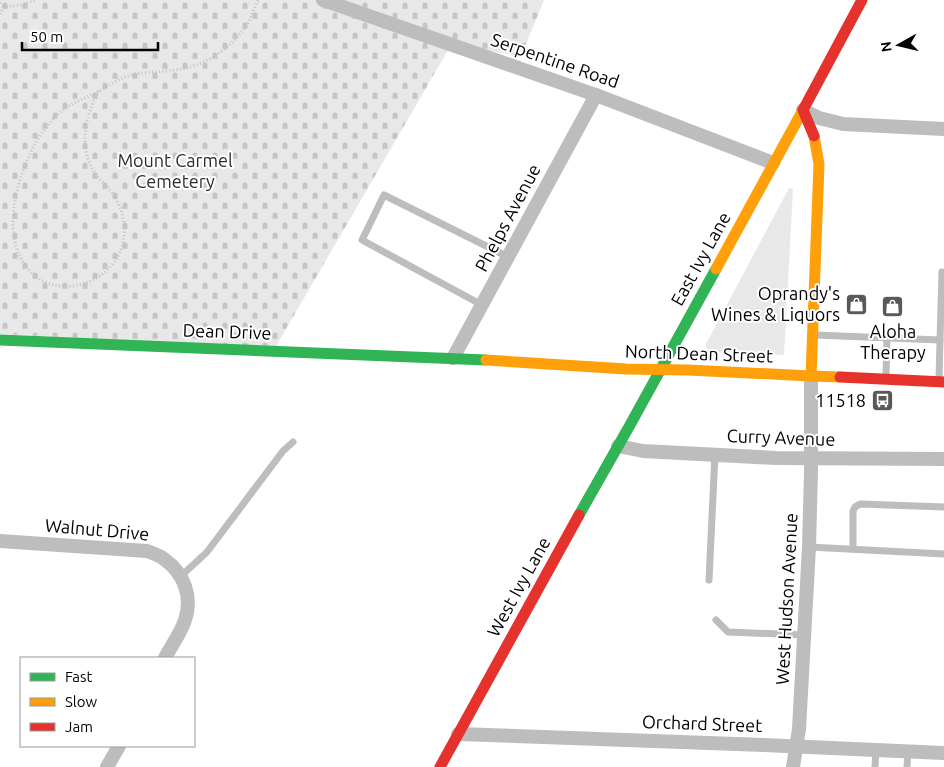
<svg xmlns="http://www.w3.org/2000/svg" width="944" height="767" font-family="Ubuntu,sans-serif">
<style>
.cemetery{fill:url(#cemetery-stones)}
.park{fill:#e8e8e8}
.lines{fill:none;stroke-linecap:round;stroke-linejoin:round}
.path{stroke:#c2c2c2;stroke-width:3;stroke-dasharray:1 2.5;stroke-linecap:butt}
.lane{stroke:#bdbdbd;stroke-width:7}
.street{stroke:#bdbdbd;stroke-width:14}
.fast{stroke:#30b455;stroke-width:11}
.slow{stroke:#ff9f0a;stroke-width:11}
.jam{stroke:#e5322d;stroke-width:11}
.labels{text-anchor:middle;stroke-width:4;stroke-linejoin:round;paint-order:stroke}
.street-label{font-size:18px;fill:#000;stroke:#fff}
.park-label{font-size:18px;fill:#2c2c2c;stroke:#fff}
.poi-label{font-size:18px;fill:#000;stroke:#fff;text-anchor:end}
</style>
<defs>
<pattern id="cemetery-stones" width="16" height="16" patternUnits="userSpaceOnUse" patternTransform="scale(1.25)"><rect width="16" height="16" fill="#e8e8e8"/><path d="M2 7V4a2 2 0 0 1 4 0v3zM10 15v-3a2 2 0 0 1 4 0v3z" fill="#c5c5c5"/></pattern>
</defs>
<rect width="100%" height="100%" fill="#fff"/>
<path class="cemetery" d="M 0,0 L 544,0 L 521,56 L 451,45 L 275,348 L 0,334 Z"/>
<path class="park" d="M 789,188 L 793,189 L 784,355 L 711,352 L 705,346 Z"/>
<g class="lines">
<g class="path">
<path d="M 0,3 L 4,7"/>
<path d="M 0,14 L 4,7 L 21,5 L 35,0"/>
<path d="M 99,91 C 84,117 78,151 97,176 C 101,181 106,185 110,190 C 122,205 127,224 123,243 C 114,281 64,301 33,274 C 14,257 11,232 14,208 C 18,173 37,128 67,107 C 77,101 87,97 98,92 C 109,86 118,78 131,75 C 149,71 169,72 187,68 C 211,62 237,43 249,21 C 252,14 255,7 258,0"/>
</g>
<g class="lane">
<path d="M 482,305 L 362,240 L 384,195 L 508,257"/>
<path d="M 815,335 L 940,340 L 942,272"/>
<path d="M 886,377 L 887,338"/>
<path d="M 939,379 L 940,340"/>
<path d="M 809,547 L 944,554"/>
<path d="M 853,549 L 853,511 L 855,507 L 860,504 L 944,507"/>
<path d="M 181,576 L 207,552 L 283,451 L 293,442"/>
<path d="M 709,580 L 715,454"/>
<path d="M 716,620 L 728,632 L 804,635"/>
<path d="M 875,767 L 876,750"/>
<path d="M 907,767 L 908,752"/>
</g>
<g class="street">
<path d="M 323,0 L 596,95 L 773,163"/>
<path d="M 803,110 L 819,118 L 843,124 L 944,129"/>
<path d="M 453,358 L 596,95"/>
<path d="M 618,446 L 643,451 L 776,458 L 944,459"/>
<path d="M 0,541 L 147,551 C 152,553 159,555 164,559 C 184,573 193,597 185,620 C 181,633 171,646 165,658"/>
<path d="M 458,734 L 764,745 L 944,753"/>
<path d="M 107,767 L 119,746"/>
<path d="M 793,767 L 799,729 L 809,547 L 811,472 L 811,376"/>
</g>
<g class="fast">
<path d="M 0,340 L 486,360"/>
<path d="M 579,515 L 630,425 L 716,269"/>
</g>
<g class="slow">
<path d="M 814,136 L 819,164 L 811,376 L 840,377"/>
<path d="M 716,269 L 803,110"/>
<path d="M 486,360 L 626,369 L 688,370 L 811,376"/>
</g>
<g class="jam">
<path d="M 814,136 L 803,110 L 862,0"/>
<path d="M 840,377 L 944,382"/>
<path d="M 440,767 L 579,515"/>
</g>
</g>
<defs>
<symbol id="shop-square" viewBox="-11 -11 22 22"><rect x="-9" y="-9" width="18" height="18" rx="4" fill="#595959" stroke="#fff"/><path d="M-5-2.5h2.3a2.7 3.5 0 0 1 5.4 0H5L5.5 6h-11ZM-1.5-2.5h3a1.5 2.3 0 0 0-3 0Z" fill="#fff"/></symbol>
<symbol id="bus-square" viewBox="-11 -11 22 22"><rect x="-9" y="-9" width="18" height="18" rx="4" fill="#595959" stroke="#fff"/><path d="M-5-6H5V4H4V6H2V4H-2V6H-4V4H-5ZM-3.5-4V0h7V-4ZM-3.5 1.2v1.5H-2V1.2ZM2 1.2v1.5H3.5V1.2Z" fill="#fff"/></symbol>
</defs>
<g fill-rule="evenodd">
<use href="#shop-square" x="844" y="292" width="25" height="25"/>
<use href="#shop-square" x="880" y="294" width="25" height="25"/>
<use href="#bus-square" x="870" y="388" width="25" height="25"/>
</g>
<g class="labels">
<g class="street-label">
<text transform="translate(555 61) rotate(19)" y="6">Serpentine Road</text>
<text transform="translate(508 218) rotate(-62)" y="6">Phelps Avenue</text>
<text transform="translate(701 259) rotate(-61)" y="6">East Ivy Lane</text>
<text transform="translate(227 332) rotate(2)" y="6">Dean Drive</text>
<text transform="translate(699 354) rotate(2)" y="6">North Dean Street</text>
<text transform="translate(781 438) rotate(2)" y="6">Curry Avenue</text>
<text transform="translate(97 530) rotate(5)" y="6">Walnut Drive</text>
<text transform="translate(519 587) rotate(-61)" y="6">West Ivy Lane</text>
<text transform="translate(787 599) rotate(-87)" y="6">West Hudson Avenue</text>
<text transform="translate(702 724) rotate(2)" y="6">Orchard Street</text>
</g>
<g class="park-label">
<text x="175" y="167">Mount Carmel<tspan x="175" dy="21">Cemetery</tspan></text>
</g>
<g class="poi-label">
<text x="840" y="300">Oprandy's<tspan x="840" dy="21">Wines &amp; Liquors</tspan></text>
<text x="893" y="338" text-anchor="middle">Aloha<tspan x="893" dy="21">Therapy</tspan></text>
<text x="866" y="407">11518</text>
</g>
</g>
<rect x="20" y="657" width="175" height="90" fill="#ffffff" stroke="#999999"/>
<rect x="30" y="673" width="25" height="8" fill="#30b455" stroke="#999999"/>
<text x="65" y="682" font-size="15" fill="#000000">Fast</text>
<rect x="30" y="698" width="25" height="8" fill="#ff9f0a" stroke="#999999"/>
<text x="65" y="707" font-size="15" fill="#000000">Slow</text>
<rect x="30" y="723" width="25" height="8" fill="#e5322d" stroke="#999999"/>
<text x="65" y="732" font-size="15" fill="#000000">Jam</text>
<g transform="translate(899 45) rotate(262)" stroke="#ffffff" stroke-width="4" paint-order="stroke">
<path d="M0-4L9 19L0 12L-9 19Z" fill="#000000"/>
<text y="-8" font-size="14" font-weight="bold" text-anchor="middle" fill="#000000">N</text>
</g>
<path d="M22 42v8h136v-8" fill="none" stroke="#000000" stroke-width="2.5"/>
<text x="30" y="42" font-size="15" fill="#000000" stroke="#ffffff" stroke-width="4" paint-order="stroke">50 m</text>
</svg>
